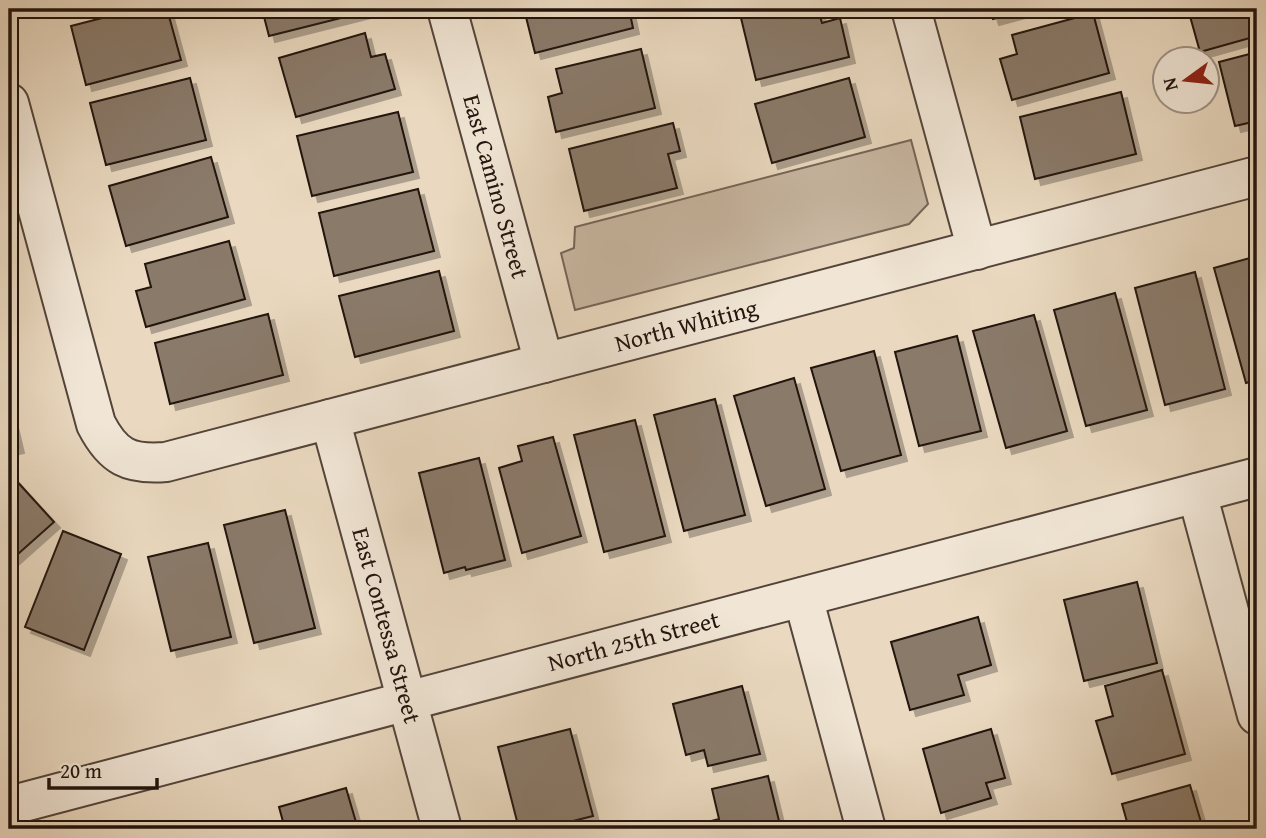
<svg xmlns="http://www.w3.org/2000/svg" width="1266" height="838" font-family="'Gentium Book Plus',serif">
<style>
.green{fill:#c8b7a2;stroke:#746558;stroke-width:2}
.building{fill:#8a7a6a;stroke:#21130d;stroke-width:2;filter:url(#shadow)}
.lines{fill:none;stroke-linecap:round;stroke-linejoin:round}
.street-casing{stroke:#53443a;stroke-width:42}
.street{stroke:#f1e6d6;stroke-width:38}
.labels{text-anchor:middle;stroke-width:5;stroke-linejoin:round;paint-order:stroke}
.street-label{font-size:24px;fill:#21130d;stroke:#f1e6d6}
</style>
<defs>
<filter id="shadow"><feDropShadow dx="6" dy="6" stdDeviation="0" flood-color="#0004"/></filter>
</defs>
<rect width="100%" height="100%" fill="#ead9c0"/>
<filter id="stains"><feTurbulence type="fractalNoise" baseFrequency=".00286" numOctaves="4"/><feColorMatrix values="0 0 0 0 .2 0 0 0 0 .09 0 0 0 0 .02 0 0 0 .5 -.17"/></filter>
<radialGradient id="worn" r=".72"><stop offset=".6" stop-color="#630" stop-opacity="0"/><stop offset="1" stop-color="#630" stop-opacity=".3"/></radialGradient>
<path class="green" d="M 911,140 L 928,204 L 909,224 L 575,310 L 561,253 L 574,248 L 575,227 Z"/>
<g class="building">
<path d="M 137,9 L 167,9 L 181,60 L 86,85 L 71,26 Z"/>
<path d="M 262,9 L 369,9 L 369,11 L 269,36 Z"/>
<path d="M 538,9 L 629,9 L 633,28 L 535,53 L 526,17 L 540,14 Z"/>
<path d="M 778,9 L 818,9 L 822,23 L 840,18 L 849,57 L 756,80 L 741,18 Z"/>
<path d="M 990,9 L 1031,9 L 993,19 Z"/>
<path d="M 1188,9 L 1257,9 L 1257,36 L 1200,52 Z"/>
<path d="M 1093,13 L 1109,73 L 1012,100 L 1000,59 L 1017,54 L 1012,35 Z"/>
<path d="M 365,33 L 371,57 L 385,54 L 395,89 L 296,117 L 279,58 Z"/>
<path d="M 641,49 L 655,108 L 556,132 L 548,97 L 562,93 L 556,69 Z"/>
<path d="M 1257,52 L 1257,121 L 1235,126 L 1219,62 Z"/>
<path d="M 190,78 L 206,140 L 106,165 L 90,103 Z"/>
<path d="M 849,78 L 865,137 L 772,163 L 755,104 Z"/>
<path d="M 1121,92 L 1136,154 L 1035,179 L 1020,117 Z"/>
<path d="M 398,112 L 413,172 L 312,196 L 297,136 Z"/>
<path d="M 673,123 L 680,151 L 668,154 L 677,188 L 584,211 L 569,149 Z"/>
<path d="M 211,157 L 228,217 L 126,246 L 109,186 Z"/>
<path d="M 418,189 L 434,251 L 334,276 L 319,213 Z"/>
<path d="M 229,241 L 245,299 L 146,327 L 136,291 L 151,287 L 145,264 Z"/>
<path d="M 1257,256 L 1257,380 L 1246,383 L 1214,268 Z"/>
<path d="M 439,271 L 454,331 L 355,357 L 339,296 Z"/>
<path d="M 1195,272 L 1225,389 L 1165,405 L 1135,288 Z"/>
<path d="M 1115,293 L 1147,410 L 1086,426 L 1054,310 Z"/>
<path d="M 268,314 L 283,375 L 170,404 L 155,343 Z"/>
<path d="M 1034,315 L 1067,431 L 1006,448 L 973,331 Z"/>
<path d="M 957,336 L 981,431 L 919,446 L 895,352 Z"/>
<path d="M 874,351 L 901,455 L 841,471 L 811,368 Z"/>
<path d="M 794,378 L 825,489 L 766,506 L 734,396 Z"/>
<path d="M 715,399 L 745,515 L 684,531 L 654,415 Z"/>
<path d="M 9,409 L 18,447 L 9,449 Z"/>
<path d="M 635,420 L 665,536 L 604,552 L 574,435 Z"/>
<path d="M 553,437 L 581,536 L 522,553 L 499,468 L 522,461 L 518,446 Z"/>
<path d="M 479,458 L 505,560 L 466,570 L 465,567 L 444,573 L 419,473 Z"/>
<path d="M 13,477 L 54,522 L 9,562 L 9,481 Z"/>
<path d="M 285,510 L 315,628 L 254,643 L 224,525 Z"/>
<path d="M 63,531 L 121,554 L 84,650 L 25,627 Z"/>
<path d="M 208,543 L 231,637 L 171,651 L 148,557 Z"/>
<path d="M 1137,582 L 1157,663 L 1084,681 L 1064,600 Z"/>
<path d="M 978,617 L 991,665 L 958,675 L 964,695 L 910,710 L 891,642 Z"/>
<path d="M 1162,670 L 1185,754 L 1112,774 L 1096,721 L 1113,716 L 1105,686 Z"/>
<path d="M 742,686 L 760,754 L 708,766 L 704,750 L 686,755 L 673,704 Z"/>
<path d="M 570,729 L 593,816 L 541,829 L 519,829 L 498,747 Z"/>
<path d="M 991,729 L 1005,778 L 986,783 L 991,798 L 941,813 L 923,749 Z"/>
<path d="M 768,776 L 781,829 L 706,829 L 704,823 L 719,819 L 712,789 Z"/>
<path d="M 1190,785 L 1203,829 L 1129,829 L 1122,804 Z"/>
<path d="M 346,788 L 358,829 L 285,829 L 279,807 Z"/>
</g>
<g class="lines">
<defs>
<g id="street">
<path id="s1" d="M 447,9 L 544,363"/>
<path d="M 911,9 L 977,250"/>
<path id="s2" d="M 9,103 L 96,424 C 113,457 129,465 166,462 L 1257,176"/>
<path id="s3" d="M 330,419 L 442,829"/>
<path d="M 1197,493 L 1257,715"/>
<path d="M 803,597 L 866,829"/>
<path id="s4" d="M 9,806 L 1257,477"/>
</g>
</defs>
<use href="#street" class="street-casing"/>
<use href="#street" class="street"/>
</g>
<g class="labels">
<g class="street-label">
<text dy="8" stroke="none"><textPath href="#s1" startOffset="184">East Camino Street</textPath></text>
<text dy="8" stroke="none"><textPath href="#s2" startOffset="957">North Whiting</textPath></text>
<text dy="8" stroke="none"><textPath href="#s3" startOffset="214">East Contessa Street</textPath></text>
<text dy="8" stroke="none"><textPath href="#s4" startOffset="646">North 25th Street</textPath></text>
</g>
</g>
<rect width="1266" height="838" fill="none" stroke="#ead9c0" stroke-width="35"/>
<rect x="10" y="10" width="1245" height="817" fill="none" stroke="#21130d" stroke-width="3.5"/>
<rect x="18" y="18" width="1231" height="803" fill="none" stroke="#21130d" stroke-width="2"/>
<g transform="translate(1186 80) rotate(255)"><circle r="33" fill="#f1e6d6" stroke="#9e9286" stroke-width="2"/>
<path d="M0-5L12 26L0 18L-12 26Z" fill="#8f2418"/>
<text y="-10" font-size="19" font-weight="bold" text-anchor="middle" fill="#21130d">N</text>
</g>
<path d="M49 778v10h108v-10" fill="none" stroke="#21130d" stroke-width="3.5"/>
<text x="60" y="778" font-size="21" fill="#21130d" stroke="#f1e6d6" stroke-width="5" paint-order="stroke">20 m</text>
<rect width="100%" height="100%" filter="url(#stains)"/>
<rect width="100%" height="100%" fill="url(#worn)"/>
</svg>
